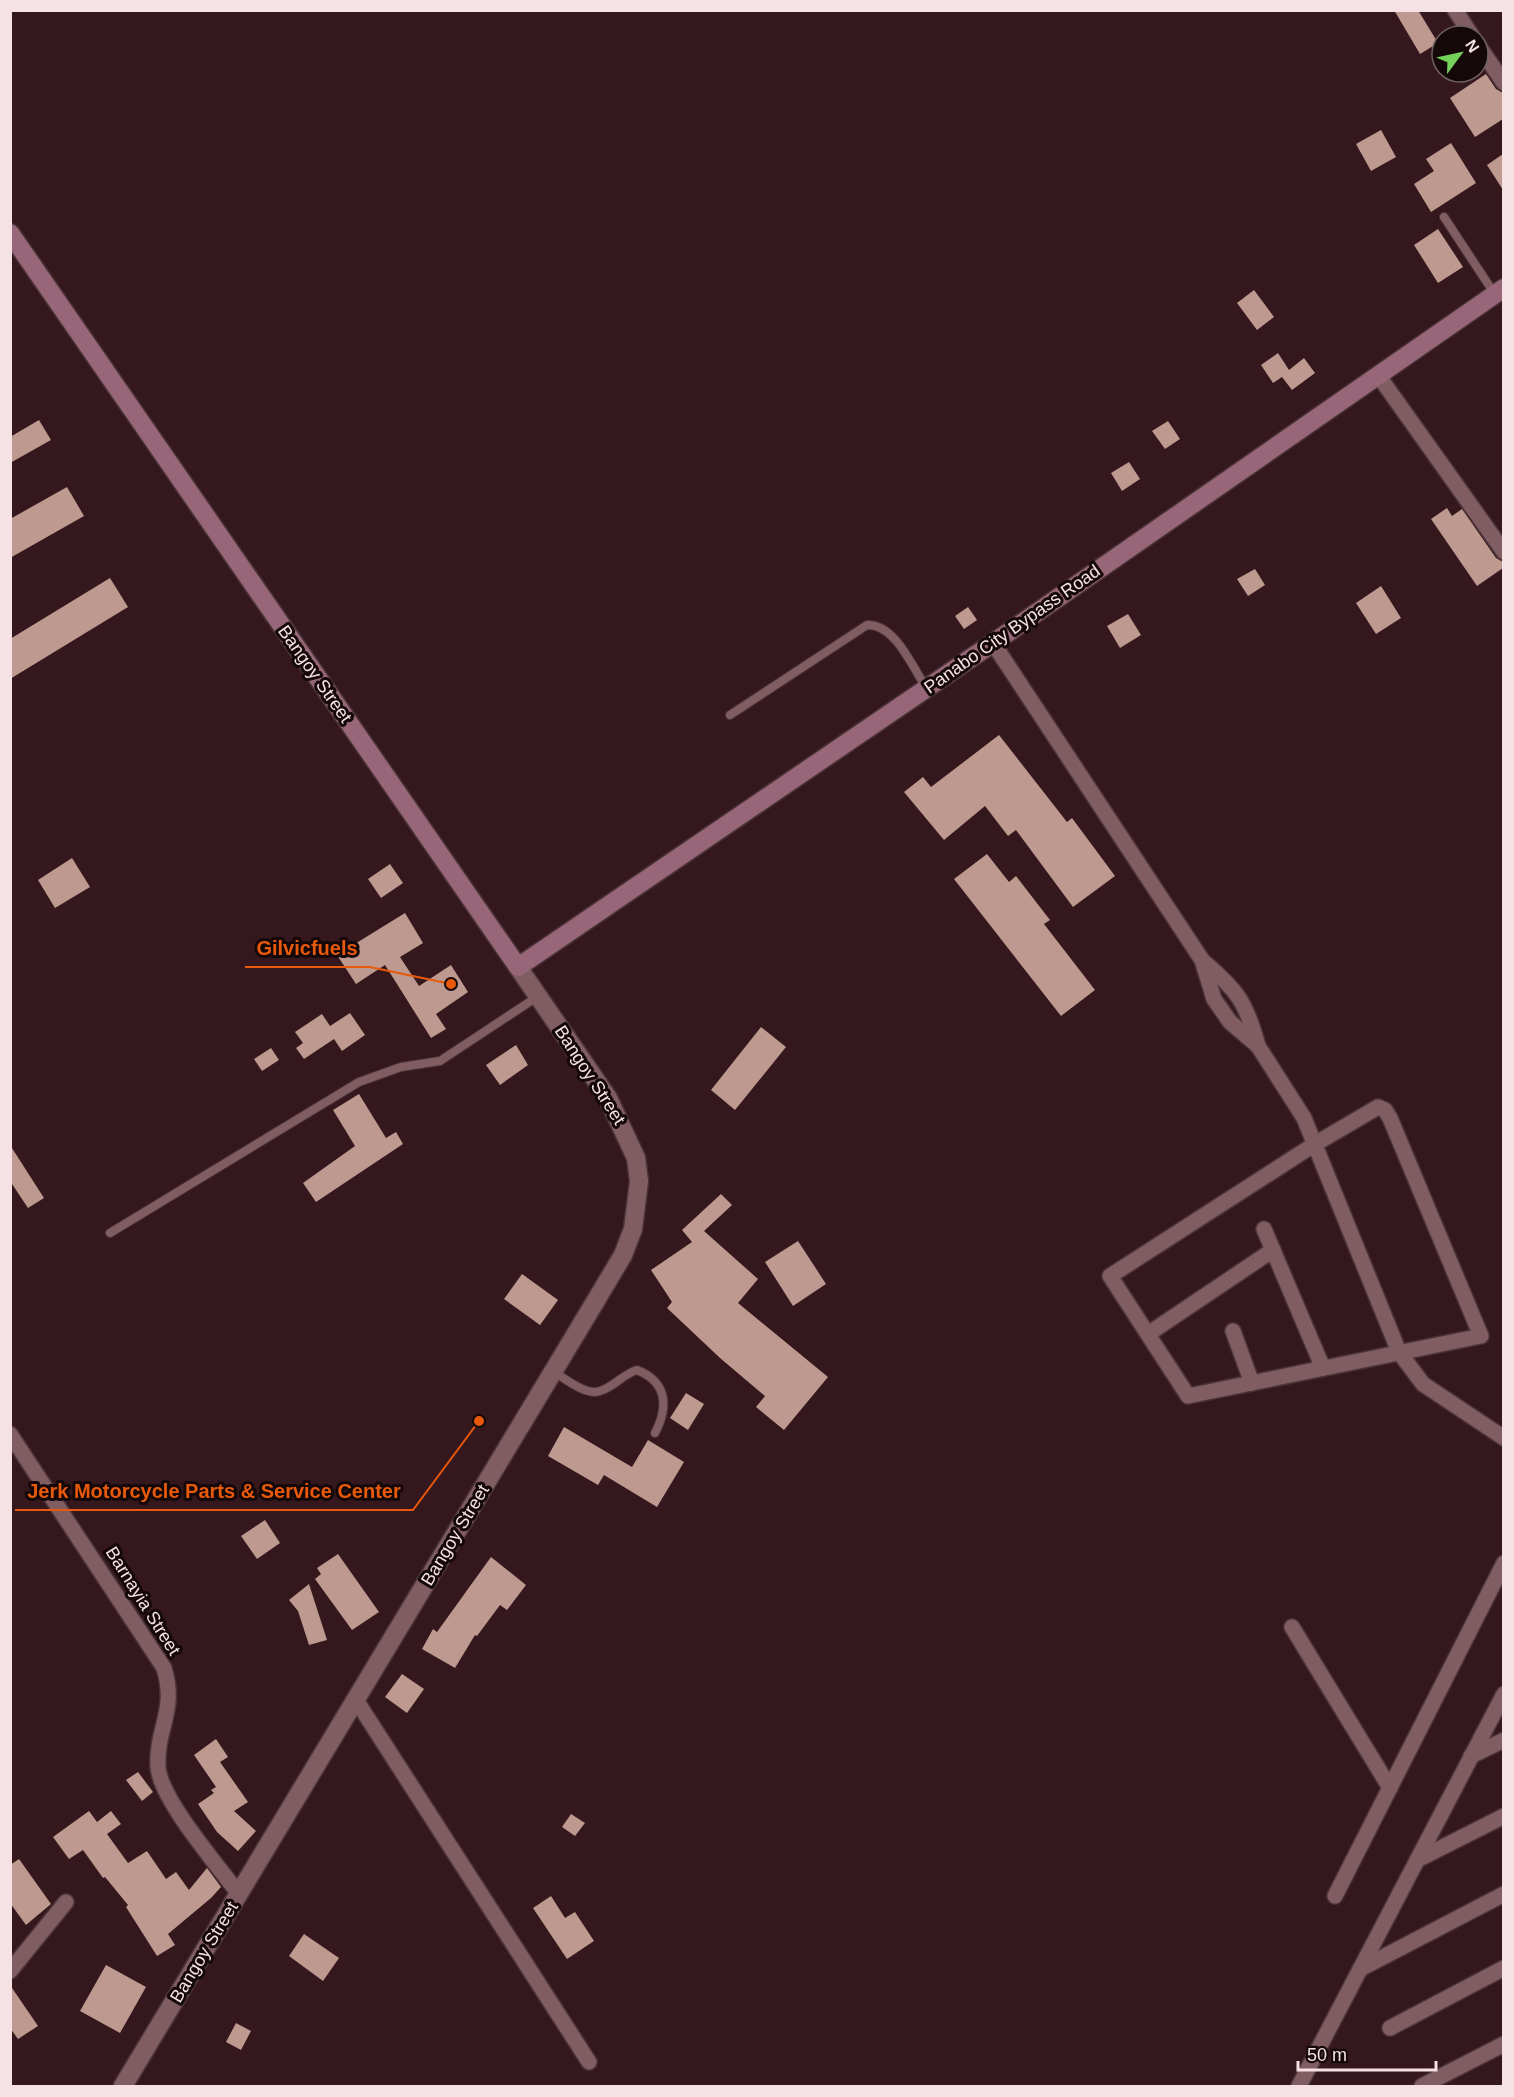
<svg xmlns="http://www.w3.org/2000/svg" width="1514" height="2097" font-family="Helvetica,sans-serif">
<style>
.building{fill:#bd998f}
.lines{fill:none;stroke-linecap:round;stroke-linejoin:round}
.service-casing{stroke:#4b3438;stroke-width:10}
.minor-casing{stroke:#4b3438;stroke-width:18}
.tertiary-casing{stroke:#4b3438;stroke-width:21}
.secondary-casing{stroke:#4b3438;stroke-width:21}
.service{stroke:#805d62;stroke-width:8}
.minor{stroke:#805d62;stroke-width:15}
.tertiary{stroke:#805d62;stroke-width:18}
.secondary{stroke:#986679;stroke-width:18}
.labels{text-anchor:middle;stroke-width:6;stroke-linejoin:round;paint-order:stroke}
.street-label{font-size:18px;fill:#f6e2e4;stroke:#140809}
.leader{fill:none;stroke:#e8590c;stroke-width:2}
.callout-dot{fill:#e8590c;stroke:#140809;stroke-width:2}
.callout-label{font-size:20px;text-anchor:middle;font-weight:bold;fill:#e8590c;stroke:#140809;stroke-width:6;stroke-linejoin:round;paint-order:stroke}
</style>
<rect width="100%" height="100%" fill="#35181d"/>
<g class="building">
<path d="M 1394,10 L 1418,10 L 1438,43 L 1420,54 Z"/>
<path d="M 1486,74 L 1496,89 L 1503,93 L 1503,119 L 1475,137 L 1450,98 Z"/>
<path d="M 1381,130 L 1396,157 L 1371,171 L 1356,144 Z"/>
<path d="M 1451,143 L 1476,183 L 1431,212 L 1414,184 L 1434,171 L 1426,159 Z"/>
<path d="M 1503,154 L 1503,190 L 1487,165 Z"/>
<path d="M 1438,229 L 1463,267 L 1438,283 L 1414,245 Z"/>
<path d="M 1254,290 L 1274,317 L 1257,330 L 1237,303 Z"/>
<path d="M 1278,353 L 1289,370 L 1304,358 L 1315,373 L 1292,390 L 1282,377 L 1273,383 L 1261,365 Z"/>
<path d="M 39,420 L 51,440 L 10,463 L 10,437 Z"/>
<path d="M 1168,421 L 1180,439 L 1165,449 L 1152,431 Z"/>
<path d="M 1129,462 L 1140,479 L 1122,491 L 1111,473 Z"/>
<path d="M 67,487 L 84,516 L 10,558 L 10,519 Z"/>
<path d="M 1447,508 L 1452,516 L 1462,509 L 1496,558 L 1503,562 L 1503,568 L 1477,586 L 1431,519 Z"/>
<path d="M 1255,569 L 1265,585 L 1248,596 L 1237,579 Z"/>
<path d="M 110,578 L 128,607 L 10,679 L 10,639 Z"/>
<path d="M 1381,586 L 1401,618 L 1376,634 L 1356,603 Z"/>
<path d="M 968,607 L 977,620 L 964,629 L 955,616 Z"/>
<path d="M 1128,614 L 1141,635 L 1120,648 L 1107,626 Z"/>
<path d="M 999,735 L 1067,822 L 1072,818 L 1115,876 L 1073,907 L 1016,830 L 1008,836 L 985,806 L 944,840 L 904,792 L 923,777 L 931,787 Z"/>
<path d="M 987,854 L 1009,882 L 1016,876 L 1050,920 L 1044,924 L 1095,990 L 1061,1016 L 954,879 Z"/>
<path d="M 72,858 L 90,887 L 55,908 L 38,880 Z"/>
<path d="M 390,864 L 403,883 L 381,898 L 368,879 Z"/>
<path d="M 405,913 L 423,943 L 400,957 L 419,986 L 451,965 L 468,992 L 436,1014 L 446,1029 L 431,1038 L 385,965 L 356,984 L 337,955 Z"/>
<path d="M 350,1013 L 365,1035 L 342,1051 L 334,1039 L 304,1059 L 296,1048 L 303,1043 L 295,1032 L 322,1014 L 330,1026 Z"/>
<path d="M 761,1027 L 786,1047 L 735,1110 L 711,1090 Z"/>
<path d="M 516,1045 L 528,1065 L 500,1085 L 486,1065 Z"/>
<path d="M 271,1048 L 279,1060 L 262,1071 L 254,1059 Z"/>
<path d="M 359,1094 L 386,1138 L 396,1132 L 403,1144 L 316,1202 L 303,1183 L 355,1146 L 333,1110 Z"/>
<path d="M 10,1145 L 44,1198 L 28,1208 L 10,1181 Z"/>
<path d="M 721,1194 L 732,1205 L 704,1231 L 758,1279 L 738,1303 L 828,1377 L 784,1430 L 756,1407 L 765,1396 L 720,1358 L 667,1308 L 672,1302 L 651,1270 L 692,1242 L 682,1230 Z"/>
<path d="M 798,1241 L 826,1284 L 793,1306 L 765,1262 Z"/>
<path d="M 522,1274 L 558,1300 L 540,1325 L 504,1299 Z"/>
<path d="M 686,1393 L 704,1404 L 688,1430 L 670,1418 Z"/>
<path d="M 564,1427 L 632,1467 L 648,1440 L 684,1462 L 657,1507 L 604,1475 L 598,1485 L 548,1456 Z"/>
<path d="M 265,1520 L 280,1543 L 257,1559 L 241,1536 Z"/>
<path d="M 338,1554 L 379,1612 L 352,1630 L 315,1579 L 321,1574 L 317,1568 Z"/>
<path d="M 491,1557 L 526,1585 L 507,1610 L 500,1605 L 477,1636 L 475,1635 L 455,1668 L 422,1649 L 433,1629 L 437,1632 Z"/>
<path d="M 309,1584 L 327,1640 L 309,1645 L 298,1611 L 289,1600 Z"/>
<path d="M 402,1674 L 424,1689 L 407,1713 L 385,1697 Z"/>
<path d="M 216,1739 L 228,1757 L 220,1762 L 248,1802 L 234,1811 L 256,1831 L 238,1851 L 217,1832 L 198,1804 L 214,1793 L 211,1790 L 216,1787 L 194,1755 Z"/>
<path d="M 138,1772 L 153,1792 L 142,1801 L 126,1780 Z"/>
<path d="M 89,1811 L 97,1822 L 111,1811 L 121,1824 L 107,1834 L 128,1863 L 147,1851 L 166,1879 L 176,1872 L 189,1890 L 207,1868 L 221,1887 L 211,1898 L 168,1934 L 175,1945 L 157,1956 L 126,1907 L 128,1905 L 105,1877 L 103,1878 L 83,1850 L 69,1859 L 53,1837 Z"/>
<path d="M 571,1814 L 585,1823 L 575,1836 L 562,1827 Z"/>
<path d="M 19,1859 L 51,1904 L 26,1925 L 10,1903 L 10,1865 Z"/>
<path d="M 551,1896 L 565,1918 L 575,1912 L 594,1941 L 567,1959 L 533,1908 Z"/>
<path d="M 304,1934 L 339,1958 L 323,1981 L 289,1956 Z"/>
<path d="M 106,1965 L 146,1987 L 120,2033 L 80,2011 Z"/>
<path d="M 10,1985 L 38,2026 L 18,2039 L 10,2028 Z"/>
<path d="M 236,2023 L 251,2031 L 241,2050 L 226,2042 Z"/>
</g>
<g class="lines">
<defs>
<g id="service">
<path d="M 1444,217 L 1494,293"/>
<path d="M 730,715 L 867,625 C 895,624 911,665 926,687"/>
<path d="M 110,1233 L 359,1082 L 401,1067 L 440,1061 L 537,997"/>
<path d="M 554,1372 C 566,1379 586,1396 600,1391 C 614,1387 623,1374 637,1370 C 667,1382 669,1406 655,1433"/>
</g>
<g id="minor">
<path d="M 1455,10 L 1472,36"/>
<path d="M 1478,45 L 1504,83"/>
<path d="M 1378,375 L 1504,552"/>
<path d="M 993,643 L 1202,960 L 1214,999 L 1230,1022 L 1258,1046 L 1304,1118 L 1399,1352 L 1423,1384 L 1504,1438"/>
<path d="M 1203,961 C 1238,991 1246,1002 1258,1046"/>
<path d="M 1378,1107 L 1385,1110 L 1390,1118 L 1481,1336 L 1188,1396 L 1110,1276 L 1315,1144 Z"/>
<path d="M 1264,1229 L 1323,1368"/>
<path d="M 1233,1331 L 1252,1383"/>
<path d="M 1148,1334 L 1273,1250"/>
<path d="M 10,1434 L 164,1668 C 177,1711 156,1728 158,1767 C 160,1799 219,1867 239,1894"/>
<path d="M 1292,1627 L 1390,1788"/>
<path d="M 356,1700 L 589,2062"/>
<path d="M 1471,1756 L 1504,1740"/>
<path d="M 1417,1860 L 1504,1816"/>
<path d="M 1335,1896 L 1504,1563"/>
<path d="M 1360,1969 L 1504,1894"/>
<path d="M 10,1971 L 66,1902"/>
<path d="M 1390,2028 L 1504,1968"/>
<path d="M 1299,2086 L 1504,1694"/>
<path d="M 1422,2086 L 1504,2044"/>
</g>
<path id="tertiary" d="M 123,2086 L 589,1312 L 623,1255 L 633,1229 L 639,1181 L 636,1158 L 608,1098 L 518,967"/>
<path id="secondary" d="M 10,233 L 518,967 L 993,643 L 1504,288"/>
</defs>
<use href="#service" class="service-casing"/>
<use href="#minor" class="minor-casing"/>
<use href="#tertiary" class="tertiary-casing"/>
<use href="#secondary" class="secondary-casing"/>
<use href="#service" class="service"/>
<use href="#minor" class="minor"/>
<use href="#tertiary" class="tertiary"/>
<use href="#secondary" class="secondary"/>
</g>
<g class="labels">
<g class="street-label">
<text transform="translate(1012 629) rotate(-35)" y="6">Panabo City Bypass Road</text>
<text transform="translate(315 674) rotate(55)" y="6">Bangoy Street</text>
<text transform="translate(590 1075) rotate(57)" y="6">Bangoy Street</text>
<text transform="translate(455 1535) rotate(-59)" y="6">Bangoy Street</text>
<text transform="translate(143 1601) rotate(58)" y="6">Barnayia Street</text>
<text transform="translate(204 1952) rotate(-59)" y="6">Bangoy Street</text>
</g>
</g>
<path class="leader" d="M451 984L370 967H245M479 1421L413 1510H15"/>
<g class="callout-dot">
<circle cx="451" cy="984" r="6"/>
<circle cx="479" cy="1421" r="6"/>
</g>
<g class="callout-label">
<text x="307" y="955">Gilvicfuels</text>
<text x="214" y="1498">Jerk Motorcycle Parts &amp; Service Center</text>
</g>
<rect width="1514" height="2097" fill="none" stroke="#f6e2e4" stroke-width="24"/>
<g transform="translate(1460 54) rotate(57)"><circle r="28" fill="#140809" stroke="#6e5f61" stroke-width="1.5"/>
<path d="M0-4.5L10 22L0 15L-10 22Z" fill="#74d25b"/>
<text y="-9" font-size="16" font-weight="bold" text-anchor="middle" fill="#f6e2e4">N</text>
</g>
<path d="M1298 2061v9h138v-9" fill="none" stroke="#f6e2e4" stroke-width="3"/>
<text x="1307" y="2061" font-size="18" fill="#f6e2e4" stroke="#140809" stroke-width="4.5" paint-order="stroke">50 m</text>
</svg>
